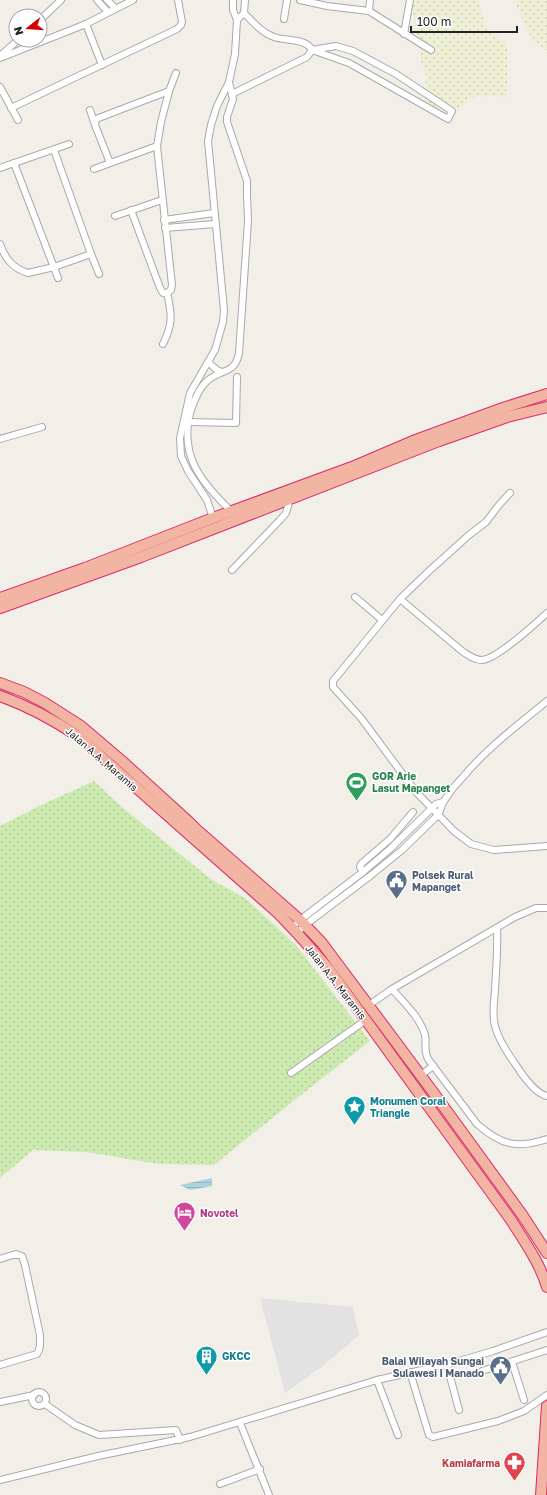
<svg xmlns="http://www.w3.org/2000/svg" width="547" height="1495" font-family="'Golos Text',sans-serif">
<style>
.farmland{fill:url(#farmland-dots)}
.grass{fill:url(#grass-dots)}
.parking{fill:#e2e2e2}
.water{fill:url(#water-rules)}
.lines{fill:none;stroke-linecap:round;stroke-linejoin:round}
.minor-casing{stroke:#a9a9a9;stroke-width:8}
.trunk-casing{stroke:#dc2a67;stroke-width:12}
.minor{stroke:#fff;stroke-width:6}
.trunk{stroke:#f2b4a3;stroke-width:10}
.labels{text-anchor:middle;stroke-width:3;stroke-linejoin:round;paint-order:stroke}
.street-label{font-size:10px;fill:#222;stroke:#fff}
.leisure-label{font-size:10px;font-weight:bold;fill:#27864d;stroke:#fff;text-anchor:start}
.service-label{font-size:10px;font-weight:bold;fill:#4e5e75;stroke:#fff;text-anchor:start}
.culture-label{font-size:10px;font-weight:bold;fill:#0d838f;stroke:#fff;text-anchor:start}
.hotel-label{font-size:10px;font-weight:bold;fill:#b23c85;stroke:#fff;text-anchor:start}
.health-label{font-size:10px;font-weight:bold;fill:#be3a42;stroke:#fff;text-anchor:end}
</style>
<defs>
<pattern id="farmland-dots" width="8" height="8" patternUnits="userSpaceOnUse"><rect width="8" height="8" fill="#eef0d5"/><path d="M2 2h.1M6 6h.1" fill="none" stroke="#ccceb7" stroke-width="1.8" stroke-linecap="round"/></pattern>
<pattern id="grass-dots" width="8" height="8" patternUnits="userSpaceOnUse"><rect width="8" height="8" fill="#cdebb0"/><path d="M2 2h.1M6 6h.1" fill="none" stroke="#b0c997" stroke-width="1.8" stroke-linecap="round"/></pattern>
<pattern id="water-rules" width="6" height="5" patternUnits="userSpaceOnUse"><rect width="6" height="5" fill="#aad3df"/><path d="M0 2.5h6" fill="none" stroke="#92b5bf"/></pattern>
</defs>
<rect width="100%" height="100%" fill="#f2efe9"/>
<g class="farmland">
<path d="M 411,0 L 478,0 L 488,30 L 507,43 L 508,75 L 506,97 L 490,95 L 472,98 L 459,109 L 448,103 L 438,107 L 425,106 L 426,74 L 421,61 Z"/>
<path d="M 514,0 L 547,0 L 547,50 L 533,42 Z"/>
</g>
<path class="grass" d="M 94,781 L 123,808 L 212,880 L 245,898 L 296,945 L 370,1041 L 297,1098 L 214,1165 L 159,1164 L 86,1152 L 33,1150 L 0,1178 L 0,826 L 39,806 Z"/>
<path class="parking" d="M 260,1298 L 353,1307 L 359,1335 L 324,1365 L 285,1393 Z"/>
<path class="water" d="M 212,1178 L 212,1186 L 190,1190 L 180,1185 Z"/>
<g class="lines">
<defs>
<g id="minor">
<path d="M 97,0 L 108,12"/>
<path d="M 107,0 L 115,8"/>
<path d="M 300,0 L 327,6 L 369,11 L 431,50"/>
<path d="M 369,11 L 370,0"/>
<path d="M 244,13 C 253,22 262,33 274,37 C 285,41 306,38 312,50 L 349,63 L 448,119 L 452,111 L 396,74 L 353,51 L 336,46 L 312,50"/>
<path d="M 284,19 L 287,0"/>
<path d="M 40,20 L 61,0"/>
<path d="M 237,20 L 244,13 L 245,0"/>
<path d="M 86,24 L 102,65"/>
<path d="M 404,34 L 410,0"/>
<path d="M 0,56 L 18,40"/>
<path d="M 0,58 L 86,24 L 133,0"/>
<path d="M 229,82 L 233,99 L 227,117 L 227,122 L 247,181 L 247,195 L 248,221 L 239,353 C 235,375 221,368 207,381 C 199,388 194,401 191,410 C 178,455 201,482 231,511"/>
<path d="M 0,87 L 18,120"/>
<path d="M 232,94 L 307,57 L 312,50"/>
<path d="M 11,108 L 177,29 L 181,25 L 182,22 L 178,0"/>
<path d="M 90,110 L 94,122"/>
<path d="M 14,163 L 58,278"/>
<path d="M 110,163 L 95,125 L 96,119 L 169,91"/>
<path d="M 0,168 L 69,144"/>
<path d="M 94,169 L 157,146"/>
<path d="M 131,210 L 160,288 L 163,293 L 167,293 L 171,290 L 172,285 L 157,146 L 161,122 L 169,91 L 176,73"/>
<path d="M 115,216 L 162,200"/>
<path d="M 164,220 L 214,213"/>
<path d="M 165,228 L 215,224"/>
<path d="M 0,244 C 5,258 12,268 28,273 L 54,267 L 91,254 L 54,150"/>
<path d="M 91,254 L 99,274"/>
<path d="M 163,344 C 173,324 172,314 167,293"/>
<path d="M 208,362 L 217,370 L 222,372"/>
<path d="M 189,422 L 236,423 L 237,377"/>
<path d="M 0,439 L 42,427"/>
<path d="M 510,493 L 499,505 L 486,522 L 469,535 L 429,571 L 400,599 L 333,681 L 333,687 L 361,718 L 416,792 L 454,831 L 471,844 L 494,850 L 547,846"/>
<path d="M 213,518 L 207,500 L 188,471 L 181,456 L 180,438 L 190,393 L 215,350 L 223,322 L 224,310 L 208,141 L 211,125 L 217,106 L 229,82 L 235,54 L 237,20 L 233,10 L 233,0"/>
<path d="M 232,570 L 280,520 L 286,513 L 290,499"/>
<path d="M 355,597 L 382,620"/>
<path d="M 400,599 L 462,651 C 468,655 474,660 482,660 C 497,659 535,624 547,613"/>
<path d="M 363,872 L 360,867 L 361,864 L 390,839 L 413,812"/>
<path d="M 292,928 L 300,920 L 363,872 L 390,849 L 436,804 L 443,802"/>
<path d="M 497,928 C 498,949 496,969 495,990 C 494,1001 492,1015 495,1026 C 500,1044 512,1059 522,1074 C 528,1082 537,1094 547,1096"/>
<path d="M 297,933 L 305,925 L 370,876 L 402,850 L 438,815 C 441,810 441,806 444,801 C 449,793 456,784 463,777 C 487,748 518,725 547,701"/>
<path d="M 392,989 L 515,917 L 536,908 L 547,908"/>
<path d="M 369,1005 L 392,989 C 404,1003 420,1017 425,1035 C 427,1044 423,1049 428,1059 L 477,1124 C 501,1145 516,1149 547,1139"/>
<path d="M 291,1073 L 366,1020"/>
<path d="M 420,1076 L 433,1066"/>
<path d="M 0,1259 L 16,1254 L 22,1256 L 25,1265 L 40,1335 C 40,1342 41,1349 37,1354 L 0,1365"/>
<path d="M 512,1362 L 524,1400"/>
<path d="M 447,1365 L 459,1410"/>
<path d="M 482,1371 L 547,1350"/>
<path d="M 410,1372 L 429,1435 L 433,1437 L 498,1421 L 524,1411 L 547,1395"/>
<path d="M 377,1380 L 398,1435"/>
<circle cx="39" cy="1399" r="7"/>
<path d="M 0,1402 L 34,1395"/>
<path d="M 45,1404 L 75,1425 L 99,1435 L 176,1430 L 180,1440"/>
<path d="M 240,1423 L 269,1495"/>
<path d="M 0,1480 L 98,1456 L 190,1437 L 377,1380 L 449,1364 L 493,1351 L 547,1332"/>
<path d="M 220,1484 L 260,1469"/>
</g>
<g id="trunk">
<path d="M 0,598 L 85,568 L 213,518 L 352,467 L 413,441 L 503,408 L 547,394"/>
<path d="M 0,608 L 141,557 L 439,441 L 507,417 L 547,407"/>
<path d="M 0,683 L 24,692 L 45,703 L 81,726 L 122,761 L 189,822 L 196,829 L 300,920 L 322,943 L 433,1092 L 523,1216 L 547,1253"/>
<path d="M 0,696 C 28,706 54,720 79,737 L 279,914 L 297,933 L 328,968 L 511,1220 C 524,1241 540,1263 547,1287"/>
<path d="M 541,1495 L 547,1406"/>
</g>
</defs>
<use href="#minor" class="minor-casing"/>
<use href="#trunk" class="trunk-casing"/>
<use href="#minor" class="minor"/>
<use href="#trunk" class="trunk"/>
</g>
<defs>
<symbol id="stadium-pin" viewBox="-11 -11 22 30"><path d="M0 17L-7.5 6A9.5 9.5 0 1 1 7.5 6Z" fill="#2e9e5b" stroke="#fff"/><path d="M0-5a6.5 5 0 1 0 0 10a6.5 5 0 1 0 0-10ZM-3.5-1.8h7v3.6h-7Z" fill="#fff"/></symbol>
<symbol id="civic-pin" viewBox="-11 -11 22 30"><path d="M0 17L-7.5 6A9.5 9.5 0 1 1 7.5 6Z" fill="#5c6f8a" stroke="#fff"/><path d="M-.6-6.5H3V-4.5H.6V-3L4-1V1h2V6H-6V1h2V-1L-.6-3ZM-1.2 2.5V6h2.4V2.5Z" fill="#fff"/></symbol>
<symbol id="sight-pin" viewBox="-11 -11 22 30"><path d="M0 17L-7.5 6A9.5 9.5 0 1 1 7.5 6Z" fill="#0f9aa8" stroke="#fff"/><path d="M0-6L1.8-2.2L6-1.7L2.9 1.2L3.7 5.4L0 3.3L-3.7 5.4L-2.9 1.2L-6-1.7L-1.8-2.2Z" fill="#fff"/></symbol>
<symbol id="hotel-pin" viewBox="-11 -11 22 30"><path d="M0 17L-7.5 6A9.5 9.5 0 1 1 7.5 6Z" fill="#d1479c" stroke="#fff"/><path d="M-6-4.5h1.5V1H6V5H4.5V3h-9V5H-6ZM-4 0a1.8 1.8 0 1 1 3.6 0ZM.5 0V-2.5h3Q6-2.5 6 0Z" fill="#fff"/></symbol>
<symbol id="building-pin" viewBox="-11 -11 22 30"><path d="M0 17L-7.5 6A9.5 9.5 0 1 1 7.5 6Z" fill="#0f9aa8" stroke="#fff"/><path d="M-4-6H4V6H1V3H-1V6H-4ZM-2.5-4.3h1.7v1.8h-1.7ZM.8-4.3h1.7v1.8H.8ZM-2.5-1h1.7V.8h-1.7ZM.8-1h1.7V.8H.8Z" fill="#fff"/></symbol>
<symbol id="pharmacy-pin" viewBox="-11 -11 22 30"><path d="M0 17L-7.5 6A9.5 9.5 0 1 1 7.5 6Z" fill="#e0444e" stroke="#fff"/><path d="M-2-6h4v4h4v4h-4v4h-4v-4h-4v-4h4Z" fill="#fff"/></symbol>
</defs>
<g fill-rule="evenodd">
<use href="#stadium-pin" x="344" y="770" width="25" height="34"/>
<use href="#civic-pin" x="384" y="868" width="25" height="34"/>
<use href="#sight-pin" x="342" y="1094" width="25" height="34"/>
<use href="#hotel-pin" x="172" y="1200" width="25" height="34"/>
<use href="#building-pin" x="194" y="1344" width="25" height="34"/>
<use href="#civic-pin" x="488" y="1354" width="25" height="34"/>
<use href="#pharmacy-pin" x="502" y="1450" width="25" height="34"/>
</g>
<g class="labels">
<g class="street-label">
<text transform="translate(102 759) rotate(41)" y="4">Jalan A.A. Maramis</text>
<text transform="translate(336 982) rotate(52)" y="4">Jalan A.A. Maramis</text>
</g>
<g class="leisure-label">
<text x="372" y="780">GOR Arie<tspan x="372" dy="12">Lasut Mapanget</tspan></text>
</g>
<g class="service-label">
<text x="412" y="879">Polsek Rural<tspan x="412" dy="12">Mapanget</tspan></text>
<text x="484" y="1365" text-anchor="end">Balai Wilayah Sungai<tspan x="484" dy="12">Sulawesi I Manado</tspan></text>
</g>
<g class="culture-label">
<text x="370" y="1105">Monumen Coral<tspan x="370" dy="12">Triangle</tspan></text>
<text x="222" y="1360">GKCC</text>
</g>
<g class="hotel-label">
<text x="200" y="1217">Novotel</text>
</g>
<g class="health-label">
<text x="500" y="1467">Kamiafarma</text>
</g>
</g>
<g transform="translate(28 28) rotate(253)"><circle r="19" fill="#ffffff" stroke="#a7a7a7"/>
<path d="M0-3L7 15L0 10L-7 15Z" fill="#d40000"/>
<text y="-6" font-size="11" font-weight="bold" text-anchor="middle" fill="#222222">N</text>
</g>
<path d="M411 26v6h106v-6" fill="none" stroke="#222222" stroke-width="2"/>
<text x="417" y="26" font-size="12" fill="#222222" stroke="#ffffff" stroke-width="3" paint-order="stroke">100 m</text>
</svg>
